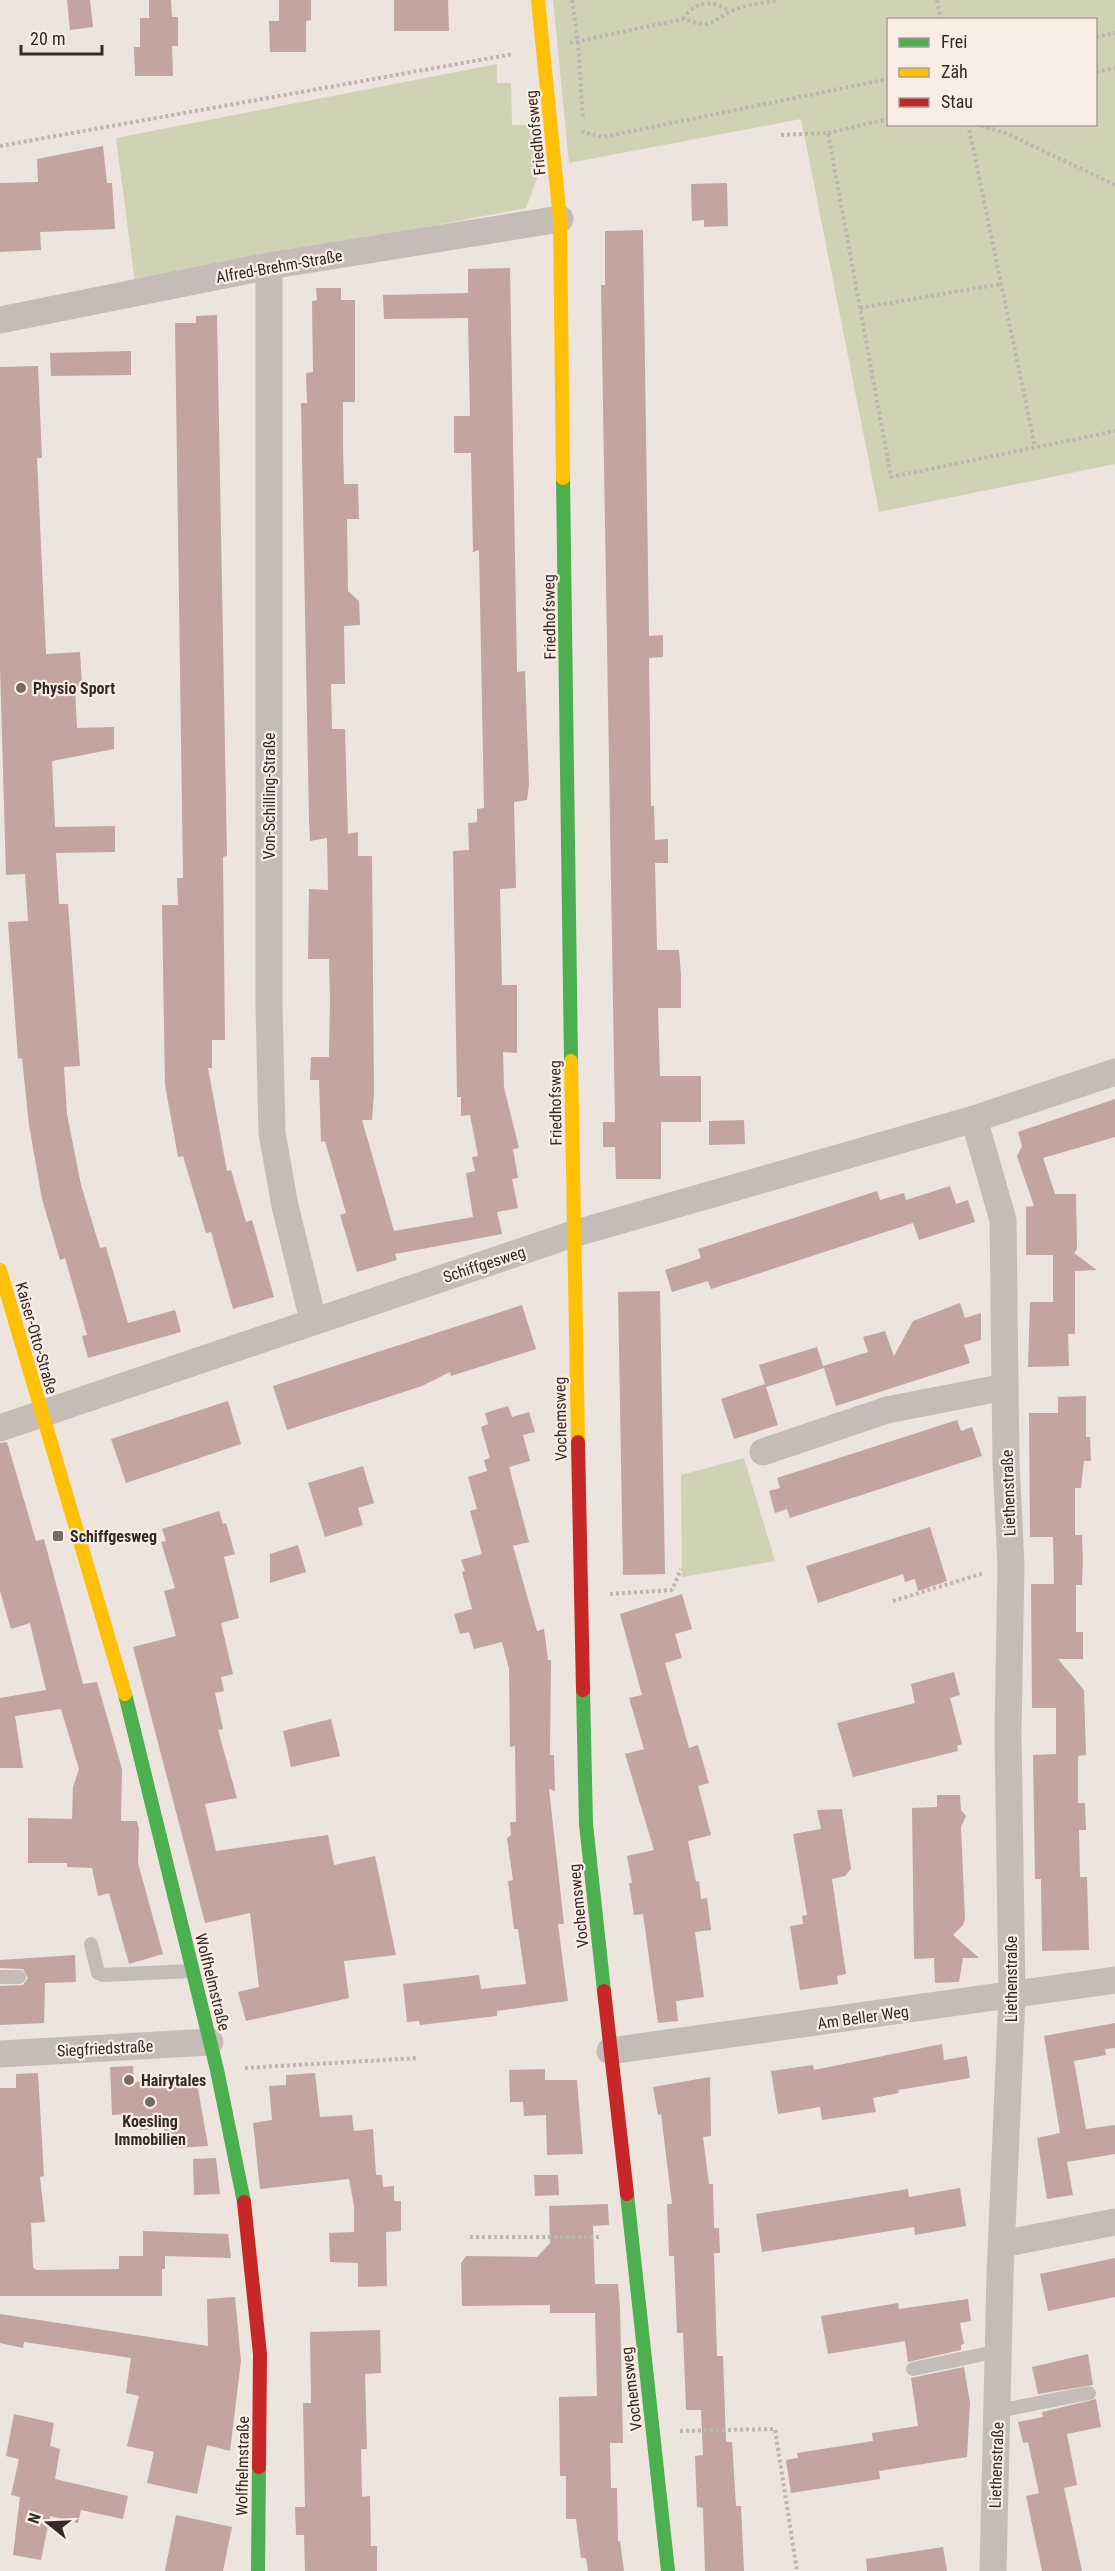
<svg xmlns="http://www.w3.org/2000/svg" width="1115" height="2571" font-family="'Roboto Condensed',sans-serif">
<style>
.green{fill:#d0d2b6;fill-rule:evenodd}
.building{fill:#c2a59e}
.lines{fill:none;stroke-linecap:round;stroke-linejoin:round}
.path{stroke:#beb5b0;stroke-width:4;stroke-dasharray:3 3;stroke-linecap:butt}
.lane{stroke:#c5bcb7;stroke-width:14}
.street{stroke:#c5bcb7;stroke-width:27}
.fast{stroke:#4caf50;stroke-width:14}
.slow{stroke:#ffc107;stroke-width:14}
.jam{stroke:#c62828;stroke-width:14}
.poi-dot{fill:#766a65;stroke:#faeee4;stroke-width:2}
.labels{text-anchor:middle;stroke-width:4.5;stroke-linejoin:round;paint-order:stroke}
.street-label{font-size:16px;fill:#362925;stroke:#faeee4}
.poi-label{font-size:16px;font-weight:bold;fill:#362925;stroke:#faeee4;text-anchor:start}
</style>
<rect width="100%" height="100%" fill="#ede4dd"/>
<g class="green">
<path d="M 553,0 L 1115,0 L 1115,464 L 879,512 L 801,119 L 569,163 ZM 888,20 L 1096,20 L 1096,124 L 888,124 Z"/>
<path d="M 497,64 L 497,83 L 511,83 L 512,125 L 533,125 L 537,179 L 526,208 L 135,283 L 116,138 Z"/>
<path d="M 744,1458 L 775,1561 L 682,1577 L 681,1475 Z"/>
</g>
<g class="building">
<path d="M 67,0 L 90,0 L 93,27 L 70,30 Z"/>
<path d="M 149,0 L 171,0 L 172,17 L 178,17 L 178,46 L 172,46 L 173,76 L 135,76 L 134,47 L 140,47 L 140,18 L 149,18 Z"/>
<path d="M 279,0 L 311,0 L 311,20 L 306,21 L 306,52 L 270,52 L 269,21 L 279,21 Z"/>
<path d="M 394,0 L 448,0 L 449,31 L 394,31 Z"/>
<path d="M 103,146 L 107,183 L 112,183 L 115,229 L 40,232 L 41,250 L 0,252 L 0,183 L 38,182 L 37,159 Z"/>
<path d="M 727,183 L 728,226 L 704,227 L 704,220 L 692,221 L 691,184 Z"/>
<path d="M 643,230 L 649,636 L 663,635 L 663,657 L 649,658 L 651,806 L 654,806 L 655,840 L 668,839 L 668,863 L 655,863 L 657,950 L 679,950 L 681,975 L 681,1008 L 658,1008 L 660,1076 L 701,1076 L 701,1122 L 661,1122 L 661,1179 L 616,1179 L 615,1147 L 603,1147 L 603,1122 L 615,1122 L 601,285 L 605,285 L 605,231 Z"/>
<path d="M 510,268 L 517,672 L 525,671 L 529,785 L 527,800 L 514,802 L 516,888 L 500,889 L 502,985 L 517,985 L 517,1053 L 503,1052 L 504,1087 L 519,1148 L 513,1149 L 518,1178 L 512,1179 L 518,1208 L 497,1212 L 502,1234 L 395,1254 L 397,1260 L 357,1272 L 340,1215 L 346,1213 L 325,1141 L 321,1142 L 319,1080 L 310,1080 L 311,1057 L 329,1057 L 330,999 L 329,959 L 308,959 L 309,889 L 328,890 L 327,838 L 310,841 L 309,820 L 301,403 L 307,403 L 306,373 L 313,372 L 312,301 L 317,300 L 316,288 L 341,288 L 341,300 L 355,300 L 355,402 L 343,402 L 343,447 L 344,484 L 358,484 L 359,519 L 347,519 L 348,591 L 359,601 L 360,625 L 344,626 L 345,684 L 331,684 L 332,729 L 345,729 L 348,834 L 358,832 L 358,856 L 372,856 L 374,1093 L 372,1120 L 362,1120 L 394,1231 L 473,1217 L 466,1173 L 475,1171 L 472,1157 L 478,1156 L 470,1115 L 461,1116 L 461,1097 L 457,1097 L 453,851 L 469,850 L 468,823 L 477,822 L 477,809 L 484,808 L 479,550 L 473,552 L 471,453 L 454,453 L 454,416 L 470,416 L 468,318 L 384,319 L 383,295 L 468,293 L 468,269 Z"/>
<path d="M 217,315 L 227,856 L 223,857 L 225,1040 L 212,1040 L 212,1068 L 208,1068 L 227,1171 L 231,1170 L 246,1222 L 252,1220 L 274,1297 L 233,1309 L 211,1232 L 206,1233 L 183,1156 L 178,1157 L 165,1085 L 162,905 L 178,905 L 177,878 L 183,878 L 175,323 L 196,323 L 196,316 Z"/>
<path d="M 131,351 L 131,375 L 51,376 L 50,353 Z"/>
<path d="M 38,366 L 42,458 L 37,458 L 46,654 L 80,652 L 82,686 L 75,687 L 77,728 L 114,727 L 114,749 L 52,761 L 55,827 L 115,826 L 115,852 L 56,853 L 59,904 L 68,904 L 80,1066 L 64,1067 L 67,1114 L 81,1185 L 100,1248 L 106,1247 L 128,1323 L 175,1310 L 181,1332 L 88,1358 L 82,1336 L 87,1335 L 80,1310 L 65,1258 L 60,1260 L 42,1199 L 29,1125 L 22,1058 L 18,1059 L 8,922 L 28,921 L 25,874 L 6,875 L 0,667 L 0,367 Z"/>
<path d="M 1115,1099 L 1115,1137 L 1043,1158 L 1055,1194 L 1076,1194 L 1077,1249 L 1074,1253 L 1097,1270 L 1075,1271 L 1075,1334 L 1068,1334 L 1069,1366 L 1028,1367 L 1030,1302 L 1053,1302 L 1053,1255 L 1026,1255 L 1026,1207 L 1034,1206 L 1017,1156 L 1022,1146 L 1018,1132 Z"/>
<path d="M 744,1120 L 745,1144 L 709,1145 L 709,1121 Z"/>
<path d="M 950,1186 L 956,1204 L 968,1200 L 975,1222 L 919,1240 L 913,1223 L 711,1289 L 708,1281 L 672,1292 L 665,1270 L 701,1258 L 698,1249 L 877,1191 L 880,1200 L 904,1193 L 906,1200 Z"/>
<path d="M 660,1291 L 665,1574 L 623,1575 L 618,1292 Z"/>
<path d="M 960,1303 L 965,1318 L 981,1313 L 981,1340 L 964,1345 L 970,1363 L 836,1406 L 824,1368 L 801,1376 L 766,1387 L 778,1425 L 734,1439 L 721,1399 L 765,1384 L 759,1365 L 817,1347 L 823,1366 L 868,1352 L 863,1337 L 885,1331 L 894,1356 L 913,1321 Z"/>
<path d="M 522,1305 L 536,1349 L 451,1376 L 450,1372 L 422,1386 L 287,1430 L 273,1386 Z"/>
<path d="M 1086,1396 L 1086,1437 L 1090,1437 L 1091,1461 L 1084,1461 L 1081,1488 L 1075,1488 L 1075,1535 L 1082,1535 L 1083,1560 L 1082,1585 L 1076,1585 L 1076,1632 L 1083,1632 L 1083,1659 L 1058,1659 L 1084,1690 L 1086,1755 L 1078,1756 L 1078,1803 L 1085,1803 L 1086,1830 L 1079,1830 L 1080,1877 L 1087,1877 L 1089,1950 L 1042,1951 L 1041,1879 L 1035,1879 L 1033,1755 L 1056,1754 L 1056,1708 L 1032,1708 L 1031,1584 L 1054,1584 L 1053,1537 L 1030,1537 L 1029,1413 L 1058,1413 L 1058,1397 Z"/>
<path d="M 228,1401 L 241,1444 L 126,1483 L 111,1439 Z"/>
<path d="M 508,1406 L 512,1417 L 529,1412 L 535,1432 L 523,1435 L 530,1461 L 509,1467 L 529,1542 L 513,1546 L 537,1631 L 544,1629 L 548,1660 L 551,1660 L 550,1755 L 554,1755 L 555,1791 L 549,1789 L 564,1924 L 558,1924 L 568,2001 L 497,2011 L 497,2016 L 420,2025 L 419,2021 L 407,2022 L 403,1984 L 479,1975 L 481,1989 L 526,1984 L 518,1929 L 514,1929 L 508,1881 L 513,1880 L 507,1838 L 511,1835 L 510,1822 L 516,1822 L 515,1746 L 510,1747 L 509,1669 L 502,1642 L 474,1649 L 469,1632 L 460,1634 L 454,1614 L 472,1609 L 462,1572 L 465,1571 L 461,1560 L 482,1554 L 470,1511 L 477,1509 L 468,1477 L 487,1471 L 484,1460 L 490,1458 L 481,1427 L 488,1424 L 485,1413 Z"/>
<path d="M 957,1420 L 961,1431 L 972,1427 L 982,1456 L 790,1518 L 787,1509 L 775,1513 L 769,1491 L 780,1488 L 777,1478 Z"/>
<path d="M 7,1442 L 36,1541 L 44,1539 L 83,1684 L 97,1682 L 122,1769 L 121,1821 L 137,1821 L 139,1829 L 138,1863 L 163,1954 L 129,1964 L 109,1893 L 98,1896 L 92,1868 L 67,1867 L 67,1863 L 28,1863 L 28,1818 L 72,1819 L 73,1787 L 79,1769 L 61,1709 L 15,1716 L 23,1768 L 0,1768 L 0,1698 L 46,1690 L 30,1623 L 11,1629 L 0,1591 L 0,1443 Z"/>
<path d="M 363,1466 L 374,1503 L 358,1508 L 363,1525 L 325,1537 L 308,1483 Z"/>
<path d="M 219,1511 L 223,1524 L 226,1523 L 235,1554 L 224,1557 L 239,1618 L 221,1623 L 233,1674 L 221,1677 L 224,1691 L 215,1693 L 223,1729 L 218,1730 L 237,1798 L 205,1804 L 216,1851 L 328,1835 L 334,1865 L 375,1856 L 396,1955 L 344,1961 L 349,1998 L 246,2021 L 238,1992 L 259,1987 L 250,1913 L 205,1923 L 133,1647 L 176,1636 L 164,1591 L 175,1588 L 161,1542 L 166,1541 L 162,1529 Z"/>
<path d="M 930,1527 L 947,1581 L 918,1591 L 915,1579 L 905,1582 L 903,1574 L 818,1603 L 806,1566 Z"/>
<path d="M 298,1545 L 306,1572 L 270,1583 L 270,1554 Z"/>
<path d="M 682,1594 L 692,1629 L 675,1634 L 682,1658 L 665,1663 L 689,1748 L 698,1745 L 709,1783 L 698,1786 L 711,1835 L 688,1841 L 696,1882 L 699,1881 L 701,1899 L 707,1898 L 711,1930 L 695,1932 L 704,1997 L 676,2001 L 678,2021 L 658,2023 L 643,1914 L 634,1915 L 629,1883 L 632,1883 L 627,1856 L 654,1850 L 625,1754 L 644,1749 L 629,1698 L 642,1695 L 620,1614 Z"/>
<path d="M 954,1672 L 960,1695 L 950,1698 L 962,1744 L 957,1746 L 958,1751 L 853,1777 L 837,1723 L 915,1703 L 911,1684 Z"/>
<path d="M 331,1719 L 340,1756 L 291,1767 L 283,1731 Z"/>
<path d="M 937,1795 L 960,1795 L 961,1810 L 966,1816 L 961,1827 L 965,1919 L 963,1925 L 953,1935 L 979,1958 L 963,1958 L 959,1982 L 935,1983 L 934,1958 L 914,1959 L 912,1808 L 937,1807 Z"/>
<path d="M 842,1809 L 851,1869 L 845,1876 L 832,1879 L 846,1974 L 837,1976 L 838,1984 L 800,1990 L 790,1926 L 803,1924 L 802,1916 L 807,1915 L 793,1834 L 821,1829 L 817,1810 Z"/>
<path d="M 75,1955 L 76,1982 L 45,1983 L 44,2023 L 0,2025 L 0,1986 L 23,1985 L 28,1978 L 23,1969 L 0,1968 L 0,1960 Z"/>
<path d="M 1115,2023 L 1115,2048 L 1105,2049 L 1106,2055 L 1074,2061 L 1086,2129 L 1115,2125 L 1115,2154 L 1067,2162 L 1073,2195 L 1047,2199 L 1037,2138 L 1060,2133 L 1044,2036 Z"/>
<path d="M 942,2044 L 944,2060 L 967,2056 L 970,2078 L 898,2090 L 899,2093 L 873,2098 L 876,2112 L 822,2120 L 820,2107 L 778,2114 L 771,2071 L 813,2065 L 814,2070 Z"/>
<path d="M 133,2066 L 134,2082 L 196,2077 L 208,2146 L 176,2148 L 173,2134 L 164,2134 L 164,2128 L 140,2130 L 139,2125 L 128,2126 L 127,2114 L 112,2115 L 110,2067 Z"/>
<path d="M 545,2069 L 545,2080 L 577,2080 L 583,2154 L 547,2155 L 546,2115 L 524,2116 L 523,2102 L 510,2102 L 509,2070 Z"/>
<path d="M 38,2073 L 44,2176 L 40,2177 L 45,2222 L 31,2223 L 33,2267 L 36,2270 L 119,2269 L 119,2256 L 143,2256 L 143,2231 L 228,2234 L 231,2258 L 165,2256 L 165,2269 L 162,2269 L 162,2296 L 0,2296 L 0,2088 L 16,2088 L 16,2074 Z"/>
<path d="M 315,2073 L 320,2117 L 352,2115 L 354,2131 L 373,2129 L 376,2175 L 382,2175 L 383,2187 L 394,2186 L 394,2201 L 401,2201 L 401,2231 L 386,2232 L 387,2286 L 358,2287 L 358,2263 L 330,2262 L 329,2233 L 354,2232 L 354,2206 L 349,2179 L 260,2189 L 253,2123 L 272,2120 L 269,2086 L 286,2085 L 286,2075 Z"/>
<path d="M 710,2077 L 711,2136 L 703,2137 L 709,2184 L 713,2184 L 714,2228 L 719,2228 L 720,2253 L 714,2253 L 717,2356 L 723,2356 L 726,2442 L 732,2442 L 736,2506 L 741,2506 L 744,2571 L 705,2571 L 703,2508 L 697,2507 L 695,2456 L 703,2455 L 701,2410 L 686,2410 L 683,2333 L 677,2333 L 674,2256 L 669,2256 L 667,2204 L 672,2204 L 661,2114 L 658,2115 L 653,2087 Z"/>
<path d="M 216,2158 L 220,2194 L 194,2195 L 193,2159 Z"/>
<path d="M 534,2175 L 558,2175 L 559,2195 L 535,2196 Z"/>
<path d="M 960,2188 L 966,2226 L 915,2235 L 914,2227 L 762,2252 L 756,2214 L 908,2189 L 909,2197 Z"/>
<path d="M 608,2204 L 609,2225 L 593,2226 L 595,2284 L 618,2284 L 620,2307 L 623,2443 L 610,2443 L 611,2488 L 617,2488 L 618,2541 L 620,2541 L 624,2571 L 588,2571 L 586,2558 L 581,2558 L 576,2519 L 566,2519 L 566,2476 L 560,2476 L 559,2397 L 597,2396 L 595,2313 L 550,2313 L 550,2305 L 462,2306 L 461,2263 L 466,2256 L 537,2257 L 550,2243 L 549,2206 Z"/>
<path d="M 1115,2258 L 1115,2297 L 1048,2311 L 1040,2274 Z"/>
<path d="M 235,2297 L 241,2361 L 230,2451 L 207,2445 L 197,2494 L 147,2483 L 154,2452 L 127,2446 L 139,2396 L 126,2393 L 131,2358 L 24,2342 L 23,2348 L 0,2343 L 0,2314 L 208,2346 L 207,2299 Z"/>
<path d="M 968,2299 L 971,2321 L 960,2323 L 964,2344 L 961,2345 L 961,2350 L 908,2362 L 905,2341 L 828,2354 L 821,2316 L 898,2303 L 899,2309 Z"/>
<path d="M 380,2330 L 381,2373 L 365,2374 L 367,2449 L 361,2449 L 362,2497 L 370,2496 L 371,2546 L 377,2546 L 377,2571 L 305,2571 L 304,2535 L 296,2535 L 295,2507 L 305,2507 L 303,2403 L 311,2403 L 310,2332 Z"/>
<path d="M 1088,2354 L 1093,2385 L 1038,2394 L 1032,2367 Z"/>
<path d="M 964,2367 L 970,2403 L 967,2457 L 879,2471 L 880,2479 L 791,2493 L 786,2460 L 798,2458 L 797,2453 L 873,2441 L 872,2433 L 918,2426 L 911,2378 Z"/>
<path d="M 1096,2399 L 1101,2427 L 1067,2434 L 1077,2485 L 1064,2488 L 1082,2571 L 1042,2571 L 1026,2496 L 1039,2493 L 1028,2442 L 1023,2443 L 1018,2422 L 1043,2417 L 1042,2412 Z"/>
<path d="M 14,2414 L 54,2423 L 50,2446 L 60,2449 L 55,2479 L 128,2496 L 123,2519 L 81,2510 L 78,2523 L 50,2516 L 41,2560 L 13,2555 L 20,2497 L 11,2495 L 19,2459 L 6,2456 Z"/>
<path d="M 176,2515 L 232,2527 L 223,2571 L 165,2571 Z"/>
<path d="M 943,2547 L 947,2571 L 867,2571 L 866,2559 Z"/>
</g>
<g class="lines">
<g class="path">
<path d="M 572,0 L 578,42 L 583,119"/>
<path d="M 937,0 L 941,20"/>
<path d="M 683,19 C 696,0 712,0 730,11"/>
<path d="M 1096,37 L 1115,33"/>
<path d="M 570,43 L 683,19 C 714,29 708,22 732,11 C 746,4 764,3 779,0"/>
<path d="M 1096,72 L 1115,68"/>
<path d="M 968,124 L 1035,447"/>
<path d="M 975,124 L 1006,133 L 1115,185"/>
<path d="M 583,130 L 583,132 L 603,137 L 888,79"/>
<path d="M 828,133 L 888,119"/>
<path d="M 781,135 L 828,133 L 891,477 L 1115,431"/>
<path d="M 0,146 L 513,54"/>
<path d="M 860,308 L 1001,284"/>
<path d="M 610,1594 L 672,1590 L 681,1569"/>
<path d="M 893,1601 L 984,1573"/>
<path d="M 245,2068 L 418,2058"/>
<path d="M 470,2237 L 601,2237"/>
<path d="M 680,2431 L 775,2429 L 797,2571"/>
</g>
<g class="lane">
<path d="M 91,1944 L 98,1973 L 103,1975 L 193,1971"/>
<path d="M 0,1977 L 19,1977"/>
<path d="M 913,2369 L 999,2351"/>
<path d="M 998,2411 L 1089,2393"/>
</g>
<g class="street">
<path d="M 269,266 L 269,1007 L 272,1133 L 285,1206 L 313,1320"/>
<path d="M 0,320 L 269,266 L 560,219"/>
<path d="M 974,1119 L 1003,1220 L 1006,1462 L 1011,1565 L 1008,1732 L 1012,1996 L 1000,2275 L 993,2571"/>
<path d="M 0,1428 L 573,1234 L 974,1119 L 1115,1072"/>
<path d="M 763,1452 L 887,1410 L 1005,1387"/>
<path d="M 610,2051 L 1115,1980"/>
<path d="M 0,2054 L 210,2042"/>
<path d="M 1002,2244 L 1115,2222"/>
</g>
<g class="fast">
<path d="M 563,478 L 571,1061"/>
<path d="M 583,1690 L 586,1824 L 604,1991"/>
<path d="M 125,1694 L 217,2070 L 244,2202"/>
<path d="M 627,2194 L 668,2571"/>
<path d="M 258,2571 L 259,2467"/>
</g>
<g class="slow">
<path d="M 538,0 L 560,219 L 563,478"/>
<path d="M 571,1061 L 578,1442"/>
<path d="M 0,1270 L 125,1694"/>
</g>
<g class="jam">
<path d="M 578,1442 L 583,1690"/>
<path d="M 604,1991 L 627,2194"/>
<path d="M 244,2202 L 260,2354 L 259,2467"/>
</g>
</g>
<g class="poi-dot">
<circle cx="21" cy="688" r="6"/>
<rect x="52" y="1530" width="12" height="12" rx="3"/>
<circle cx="129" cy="2080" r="6"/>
<circle cx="150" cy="2102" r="6"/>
</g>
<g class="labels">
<g class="street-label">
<text transform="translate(535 133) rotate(-96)" y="6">Friedhofsweg</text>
<text transform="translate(279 266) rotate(-10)" y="6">Alfred-Brehm-Straße</text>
<text transform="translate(549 617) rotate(-91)" y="6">Friedhofsweg</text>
<text transform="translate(269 796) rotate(-90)" y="6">Von-Schilling-Straße</text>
<text transform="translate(555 1103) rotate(-91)" y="6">Friedhofsweg</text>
<text transform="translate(484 1264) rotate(-18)" y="6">Schiffgesweg</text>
<text transform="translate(37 1338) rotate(74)" y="6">Kaiser-Otto-Straße</text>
<text transform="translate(560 1419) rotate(-91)" y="6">Vochemsweg</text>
<text transform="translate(1008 1493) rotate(-92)" y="6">Liethenstraße</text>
<text transform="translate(578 1906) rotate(-96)" y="6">Vochemsweg</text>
<text transform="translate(1011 1979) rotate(-90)" y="6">Liethenstraße</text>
<text transform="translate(213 1982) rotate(76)" y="6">Wolfhelmstraße</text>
<text transform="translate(863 2017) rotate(-8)" y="6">Am Beller Weg</text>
<text transform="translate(105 2048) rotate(-3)" y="6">Siegfriedstraße</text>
<text transform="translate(631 2389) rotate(-97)" y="6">Vochemsweg</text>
<text transform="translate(996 2465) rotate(-88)" y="6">Liethenstraße</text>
<text transform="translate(242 2466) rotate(-89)" y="6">Wolfhelmstraße</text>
</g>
<g class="poi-label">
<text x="33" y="694">Physio Sport</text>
<text x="70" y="1542">Schiffgesweg</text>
<text x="141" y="2086">Hairytales</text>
<text x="150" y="2127" text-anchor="middle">Koesling<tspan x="150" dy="18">Immobilien</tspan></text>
</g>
</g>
<rect x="887" y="18" width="210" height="108" fill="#faeee4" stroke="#ac9f98" stroke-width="1.5"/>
<rect x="899" y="38" width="30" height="9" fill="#4caf50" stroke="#ac9f98" stroke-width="1.5"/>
<text x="941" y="48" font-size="18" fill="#362925">Frei</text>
<rect x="899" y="68" width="30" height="9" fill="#ffc107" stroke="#ac9f98" stroke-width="1.5"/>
<text x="941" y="78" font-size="18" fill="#362925">Zäh</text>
<rect x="899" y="98" width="30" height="9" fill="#c62828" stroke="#ac9f98" stroke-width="1.5"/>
<text x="941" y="108" font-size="18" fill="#362925">Stau</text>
<g transform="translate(48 2523) rotate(288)" stroke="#faeee4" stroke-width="4.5" paint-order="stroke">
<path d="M0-4.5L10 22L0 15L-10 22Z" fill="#362925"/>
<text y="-9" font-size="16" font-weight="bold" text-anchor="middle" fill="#362925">N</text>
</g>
<path d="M21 45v9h81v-9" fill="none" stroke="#362925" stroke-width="3"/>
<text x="30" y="45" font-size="18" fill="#362925" stroke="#faeee4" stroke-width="4.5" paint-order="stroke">20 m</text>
</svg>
